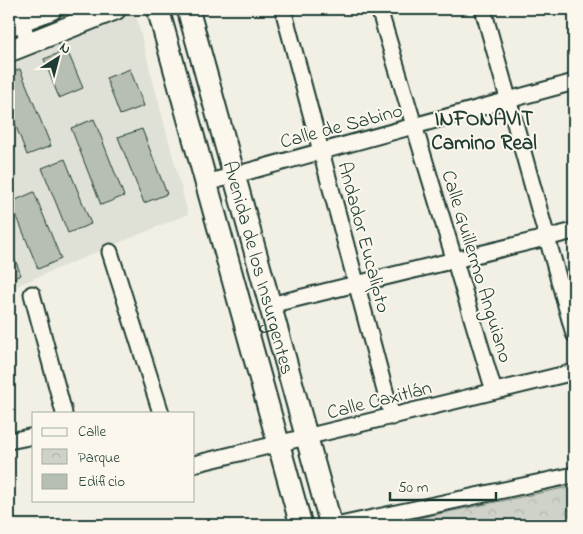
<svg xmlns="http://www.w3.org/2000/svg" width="583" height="534" font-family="'Indie Flower',sans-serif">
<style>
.built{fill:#e0e1d6}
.park{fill:url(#park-crowns);stroke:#77887e}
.building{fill:#b7beb3;stroke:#1f3d34}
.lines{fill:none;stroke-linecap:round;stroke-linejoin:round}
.street-casing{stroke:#1f3d34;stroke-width:19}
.secondary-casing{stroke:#1f3d34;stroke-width:25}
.street{stroke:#fbf7ec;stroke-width:15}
.secondary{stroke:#fbf7ec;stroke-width:21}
.labels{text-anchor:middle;stroke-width:4;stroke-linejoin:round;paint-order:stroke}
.street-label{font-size:20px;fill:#1f3d34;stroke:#fbf7ec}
.neighbourhood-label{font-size:21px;font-weight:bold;fill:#1f3d34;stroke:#fbf7ec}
</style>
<defs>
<pattern id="park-crowns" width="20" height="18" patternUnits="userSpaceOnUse" patternTransform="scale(1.25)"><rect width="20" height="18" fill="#cfd2c8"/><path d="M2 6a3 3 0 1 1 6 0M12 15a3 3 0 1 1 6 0" fill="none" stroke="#b1b5ac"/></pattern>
</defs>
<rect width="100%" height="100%" fill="#f2f0e5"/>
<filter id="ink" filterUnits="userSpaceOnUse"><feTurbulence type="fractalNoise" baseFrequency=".02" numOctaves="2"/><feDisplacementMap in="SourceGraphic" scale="10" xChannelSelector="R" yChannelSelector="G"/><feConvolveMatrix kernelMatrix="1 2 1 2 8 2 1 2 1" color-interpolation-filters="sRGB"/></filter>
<g filter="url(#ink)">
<path class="built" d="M 135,12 L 188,214 L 9,289 L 9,62 Z"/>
<path class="park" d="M 574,486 L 574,525 L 385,525 Z"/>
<g class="building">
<path d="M 67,50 L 83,88 L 59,98 L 44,59 Z"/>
<path d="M 20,69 L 51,146 L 27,155 L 9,108 L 9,74 Z"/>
<path d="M 130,69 L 144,106 L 120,115 L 106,78 Z"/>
<path d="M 94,119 L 124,196 L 101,205 L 71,128 Z"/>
<path d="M 142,129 L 167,194 L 144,203 L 118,137 Z"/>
<path d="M 65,159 L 91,224 L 68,233 L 42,168 Z"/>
<path d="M 34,192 L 61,259 L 38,269 L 11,202 Z"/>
<path d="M 9,244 L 21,275 L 9,280 Z"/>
</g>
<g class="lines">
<defs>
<g id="street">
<path d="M 19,9 L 28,43"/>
<path d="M 283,9 L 392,417"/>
<path d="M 379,9 L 494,391"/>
<path d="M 483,9 L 574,334"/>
<path d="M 206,183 L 574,82"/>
<path d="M 110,252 L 161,413"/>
<path d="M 32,294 L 64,413"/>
<path d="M 270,305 L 574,231"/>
<path d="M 9,441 L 34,436"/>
<path d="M 194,464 L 574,372"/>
<path d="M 340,525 L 574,475"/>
</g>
<g id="secondary">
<path d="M 158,9 L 301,525"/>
<path id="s1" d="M 188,9 L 331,525"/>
<path d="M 9,25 L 51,9"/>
<path d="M 9,51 L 115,9"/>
</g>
</defs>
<use href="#street" class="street-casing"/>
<use href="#secondary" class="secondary-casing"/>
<use href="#street" class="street"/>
<use href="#secondary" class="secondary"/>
</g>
</g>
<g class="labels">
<g class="street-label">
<text transform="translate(341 125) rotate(-15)" y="7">Calle de Sabino</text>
<text transform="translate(365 237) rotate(75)" y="7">Andador Eucalipto</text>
<text transform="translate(478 266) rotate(73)" y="7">Calle Guillermo Anguiano</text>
<text dy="7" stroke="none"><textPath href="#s1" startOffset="268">Avenida de los Insurgentes</textPath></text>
<text transform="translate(379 399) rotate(-14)" y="7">Calle Caxitlán</text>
</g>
<g class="neighbourhood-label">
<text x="484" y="125">INFONAVIT<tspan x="484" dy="24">Camino Real</tspan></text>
</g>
</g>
<rect width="583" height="534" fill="none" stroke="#fbf7ec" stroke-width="30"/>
<rect x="15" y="15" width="553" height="504" fill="none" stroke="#1f3d34" stroke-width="2" filter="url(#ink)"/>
<rect x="32" y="412" width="162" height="90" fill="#fbf7ec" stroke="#a3ada2"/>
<rect x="42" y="428" width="25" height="8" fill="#fbf7ec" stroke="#a3ada2"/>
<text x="78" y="436" font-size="15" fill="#1f3d34">Calle</text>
<rect x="42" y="449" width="25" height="15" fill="url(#park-crowns)" stroke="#a3ada2"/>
<text x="78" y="462" font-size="15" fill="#1f3d34">Parque</text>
<rect x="42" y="474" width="25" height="15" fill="#b7beb3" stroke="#a3ada2"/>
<text x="78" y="486" font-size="15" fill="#1f3d34">Edificio</text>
<g transform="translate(58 58) rotate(36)" stroke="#fbf7ec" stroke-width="4" paint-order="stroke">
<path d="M0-4L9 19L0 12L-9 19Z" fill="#1f3d34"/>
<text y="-8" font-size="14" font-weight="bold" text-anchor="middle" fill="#1f3d34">N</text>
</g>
<path d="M390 492v8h106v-8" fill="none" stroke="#1f3d34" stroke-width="2.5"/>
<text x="398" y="492" font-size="15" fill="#1f3d34" stroke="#fbf7ec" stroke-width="4" paint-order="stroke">50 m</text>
</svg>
